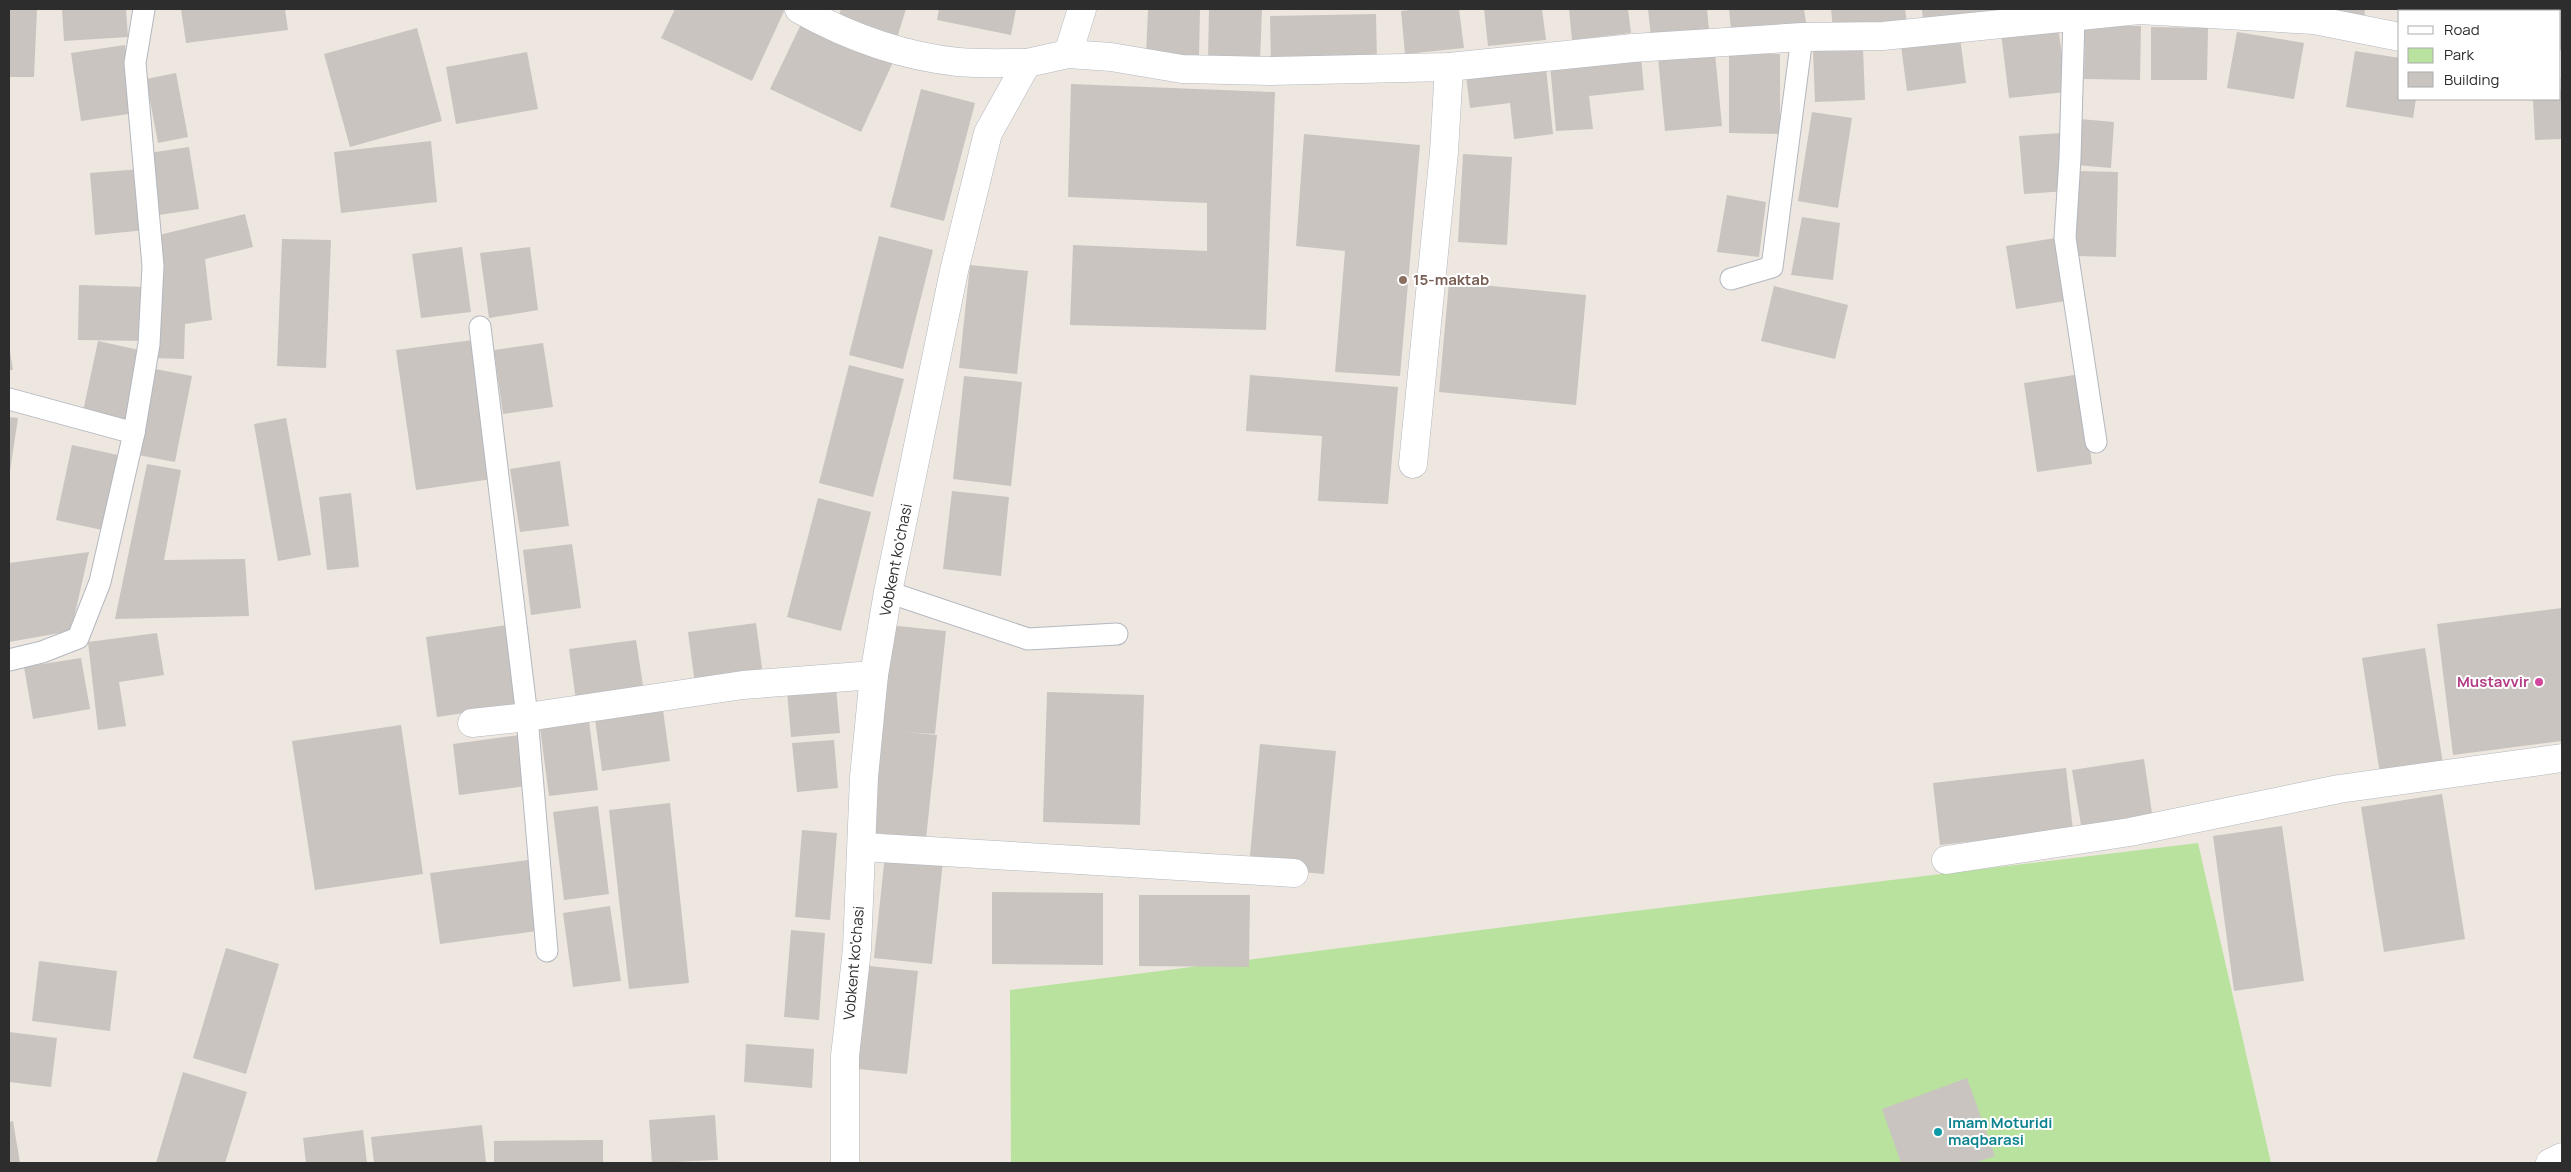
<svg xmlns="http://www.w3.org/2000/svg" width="2571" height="1172" font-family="Manrope,sans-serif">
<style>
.green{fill:#b9e29f}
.building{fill:#c9c4bf}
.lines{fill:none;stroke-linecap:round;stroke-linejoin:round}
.service-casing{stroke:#b3b7bf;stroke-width:23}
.minor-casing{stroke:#b3b7bf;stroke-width:29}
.tertiary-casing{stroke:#b3b7bf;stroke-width:29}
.service{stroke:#fff;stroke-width:21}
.minor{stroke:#fff;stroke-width:28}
.tertiary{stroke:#fff;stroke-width:28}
.education-dot{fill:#8d6e63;stroke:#fff;stroke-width:2}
.hotel-dot{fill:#d1479c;stroke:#fff;stroke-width:2}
.culture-dot{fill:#0f9aa8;stroke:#fff;stroke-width:2}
.labels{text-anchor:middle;stroke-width:4;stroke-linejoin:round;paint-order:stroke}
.education-label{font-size:15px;font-weight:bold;fill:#785e54;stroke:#fff;text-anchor:start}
.street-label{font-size:15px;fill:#2d2d2d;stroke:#fff}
.hotel-label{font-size:15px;font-weight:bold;fill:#b23c85;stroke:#fff;text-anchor:end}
.culture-label{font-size:15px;font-weight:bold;fill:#0d838f;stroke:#fff;text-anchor:start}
</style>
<rect width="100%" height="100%" fill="#eee7e0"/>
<path class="green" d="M 2198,843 L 2271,1163 L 1011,1163 L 1010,990 L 1568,919 Z"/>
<g class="building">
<path d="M 9,9 L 37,9 L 34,77 L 9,77 Z"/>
<path d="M 62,9 L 126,9 L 128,37 L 64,41 Z"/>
<path d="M 181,9 L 285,9 L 288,30 L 186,43 Z"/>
<path d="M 675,9 L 785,9 L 752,81 L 661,38 Z"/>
<path d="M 841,9 L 906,9 L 897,38 L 838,19 Z"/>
<path d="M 939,9 L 1016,9 L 1011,35 L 937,20 Z"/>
<path d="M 1148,9 L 1200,9 L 1199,58 L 1146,56 Z"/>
<path d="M 1209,9 L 1262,9 L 1260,62 L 1208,60 Z"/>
<path d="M 1419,9 L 1459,9 L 1464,48 L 1405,54 L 1401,11 Z"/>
<path d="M 1484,9 L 1542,9 L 1546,40 L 1488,46 Z"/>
<path d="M 1569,9 L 1628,9 L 1631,33 L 1572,40 Z"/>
<path d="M 1648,9 L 1707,9 L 1709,31 L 1651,37 Z"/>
<path d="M 1729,9 L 1804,9 L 1806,23 L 1731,30 Z"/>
<path d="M 1831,9 L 1905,9 L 1907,22 L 1833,30 Z"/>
<path d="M 1922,9 L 1997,9 L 1997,14 L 1923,22 Z"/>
<path d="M 2312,9 L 2365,9 L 2364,20 Z"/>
<path d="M 2415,9 L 2562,9 L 2562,52 L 2560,52 L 2560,11 L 2414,11 Z"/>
<path d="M 1376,14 L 1377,63 L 1271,66 L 1270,16 Z"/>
<path d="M 804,18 L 894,60 L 861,132 L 770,89 Z"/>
<path d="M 2058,26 L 2067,92 L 2009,98 L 2001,33 Z"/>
<path d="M 2085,26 L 2141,26 L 2140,80 L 2084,79 Z"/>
<path d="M 2151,27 L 2208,28 L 2207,80 L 2151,80 Z"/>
<path d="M 417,28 L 442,121 L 350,147 L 324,54 Z"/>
<path d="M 2237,32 L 2304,43 L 2294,99 L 2227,88 Z"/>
<path d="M 1960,38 L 1966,83 L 1907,91 L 1901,46 Z"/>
<path d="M 125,45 L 135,113 L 81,121 L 71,53 Z"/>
<path d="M 1863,47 L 1865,100 L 1815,102 L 1813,50 Z"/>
<path d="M 2355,51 L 2400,58 L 2400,99 L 2416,99 L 2413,118 L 2346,107 Z"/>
<path d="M 527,52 L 538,109 L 456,124 L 446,67 Z"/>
<path d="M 1715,53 L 1722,126 L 1665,131 L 1658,58 Z"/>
<path d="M 1729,53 L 1780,54 L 1780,134 L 1729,133 Z"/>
<path d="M 1641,56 L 1644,90 L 1589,96 L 1593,129 L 1556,131 L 1550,64 Z"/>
<path d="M 1546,68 L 1553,134 L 1514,139 L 1510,103 L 1470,108 L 1466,76 Z"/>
<path d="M 176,73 L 188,137 L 158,143 L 146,79 Z"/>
<path d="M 1071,84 L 1275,92 L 1266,330 L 1070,325 L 1073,245 L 1207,251 L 1207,203 L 1068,197 Z"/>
<path d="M 921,89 L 975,103 L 944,221 L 890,207 Z"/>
<path d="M 2560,89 L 2562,89 L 2562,139 L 2535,140 L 2533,99 L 2560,99 Z"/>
<path d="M 1812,112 L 1852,118 L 1838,208 L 1798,201 Z"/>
<path d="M 2080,119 L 2114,122 L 2111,168 L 2076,165 Z"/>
<path d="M 2062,133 L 2066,191 L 2024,194 L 2019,136 Z"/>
<path d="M 1304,134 L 1420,145 L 1400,376 L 1335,372 L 1345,251 L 1296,246 Z"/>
<path d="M 431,141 L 437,202 L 341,213 L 334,152 Z"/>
<path d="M 189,147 L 199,209 L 159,215 L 149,153 Z"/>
<path d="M 1463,154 L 1512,157 L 1507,245 L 1458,242 Z"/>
<path d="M 141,169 L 146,230 L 95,235 L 90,173 Z"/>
<path d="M 2078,171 L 2118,172 L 2116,257 L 2076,256 Z"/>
<path d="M 1727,195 L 1766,202 L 1759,257 L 1717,252 Z"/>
<path d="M 245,214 L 253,247 L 205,259 L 212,320 L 185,324 L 184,359 L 152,358 L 155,236 Z"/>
<path d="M 1802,217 L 1840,223 L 1833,280 L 1791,275 Z"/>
<path d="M 879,236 L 933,250 L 903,369 L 849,355 Z"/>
<path d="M 2055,238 L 2065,301 L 2016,309 L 2006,246 Z"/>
<path d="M 282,239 L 331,240 L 326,368 L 277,366 Z"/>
<path d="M 462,247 L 471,312 L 421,318 L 412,254 Z"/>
<path d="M 530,247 L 538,310 L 489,318 L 480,253 Z"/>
<path d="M 970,265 L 1028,271 L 1017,374 L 959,368 Z"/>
<path d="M 1449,282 L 1586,295 L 1576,405 L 1439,392 Z"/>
<path d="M 79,285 L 148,287 L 146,341 L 78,340 Z"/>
<path d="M 1774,286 L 1848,305 L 1835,359 L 1761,341 Z"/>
<path d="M 473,340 L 492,479 L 416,490 L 396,350 Z"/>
<path d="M 98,341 L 144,351 L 128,426 L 82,416 Z"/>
<path d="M 543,343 L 553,407 L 503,414 L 494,350 Z"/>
<path d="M 9,345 L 13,370 L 9,370 Z"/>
<path d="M 849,365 L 904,379 L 873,497 L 819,483 Z"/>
<path d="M 155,369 L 192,376 L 175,462 L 138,455 Z"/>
<path d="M 2080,374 L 2092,464 L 2037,472 L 2024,383 Z"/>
<path d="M 1250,375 L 1398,387 L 1388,504 L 1318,501 L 1322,436 L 1246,431 Z"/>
<path d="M 964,376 L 1022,382 L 1011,486 L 953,479 Z"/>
<path d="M 9,417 L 18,418 L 10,471 L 9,471 Z"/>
<path d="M 286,418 L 311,555 L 278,561 L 254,424 Z"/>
<path d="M 72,445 L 118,455 L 102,530 L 56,520 Z"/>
<path d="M 560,461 L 569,526 L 520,532 L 510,469 Z"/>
<path d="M 147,464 L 181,470 L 164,560 L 245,559 L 249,616 L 115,619 Z"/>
<path d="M 952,491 L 1009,497 L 1001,576 L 943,569 Z"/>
<path d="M 351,493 L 359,567 L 327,570 L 319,497 Z"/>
<path d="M 818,498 L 871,512 L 841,631 L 787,617 Z"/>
<path d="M 572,544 L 581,608 L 531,615 L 523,550 Z"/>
<path d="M 89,552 L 71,631 L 9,642 L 9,563 Z"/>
<path d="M 2562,608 L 2562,741 L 2453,755 L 2437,624 Z"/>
<path d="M 756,623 L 763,675 L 695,684 L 688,632 Z"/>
<path d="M 507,625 L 519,705 L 437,717 L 426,637 Z"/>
<path d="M 888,625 L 946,631 L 935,734 L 905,732 L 937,735 L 926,839 L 868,832 Z"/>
<path d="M 157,633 L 164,675 L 119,682 L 126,726 L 98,730 L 88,642 Z"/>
<path d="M 636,640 L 644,692 L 576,701 L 569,649 Z"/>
<path d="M 2425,648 L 2443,764 L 2380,774 L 2362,658 Z"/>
<path d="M 81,658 L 90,709 L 33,719 L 24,667 Z"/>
<path d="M 836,687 L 840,733 L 791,737 L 787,691 Z"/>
<path d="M 1047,692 L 1144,695 L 1140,825 L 1043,822 Z"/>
<path d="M 663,710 L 670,761 L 602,771 L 595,719 Z"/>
<path d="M 589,721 L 598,790 L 549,796 L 540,728 Z"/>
<path d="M 401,725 L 423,874 L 315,890 L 292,741 Z"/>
<path d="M 520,735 L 527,786 L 459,795 L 453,744 Z"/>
<path d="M 834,740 L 838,788 L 797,792 L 792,743 Z"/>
<path d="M 1260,744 L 1336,751 L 1324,874 L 1249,867 Z"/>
<path d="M 2144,759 L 2153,820 L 2082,831 L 2072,770 Z"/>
<path d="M 2066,768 L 2073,830 L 1940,845 L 1933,783 Z"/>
<path d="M 2442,794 L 2465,939 L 2384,952 L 2361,807 Z"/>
<path d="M 670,803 L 689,983 L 629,989 L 609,810 Z"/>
<path d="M 598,806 L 609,894 L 564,900 L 553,812 Z"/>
<path d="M 2282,826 L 2304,981 L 2234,991 L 2213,836 Z"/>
<path d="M 802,830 L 837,833 L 830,920 L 795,917 Z"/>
<path d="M 885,855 L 943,861 L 932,964 L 874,958 Z"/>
<path d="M 528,860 L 537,931 L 440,944 L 430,873 Z"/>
<path d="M 992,892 L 1103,893 L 1103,965 L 992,964 Z"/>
<path d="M 1139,895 L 1250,895 L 1249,967 L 1139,966 Z"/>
<path d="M 610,906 L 621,981 L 573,987 L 563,913 Z"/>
<path d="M 791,930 L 825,933 L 819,1020 L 784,1017 Z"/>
<path d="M 226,948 L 279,964 L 246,1074 L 193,1058 Z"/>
<path d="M 39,961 L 117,971 L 110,1031 L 32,1021 Z"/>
<path d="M 860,965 L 918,971 L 907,1074 L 849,1068 Z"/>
<path d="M 9,1032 L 57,1038 L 51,1087 L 9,1082 Z"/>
<path d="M 746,1044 L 814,1049 L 812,1088 L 744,1082 Z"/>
<path d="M 183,1072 L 247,1092 L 225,1163 L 156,1163 Z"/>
<path d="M 1967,1078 L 1995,1156 L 1974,1163 L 1901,1163 L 1882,1109 Z"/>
<path d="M 715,1115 L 718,1160 L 652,1163 L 649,1120 Z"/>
<path d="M 13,1121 L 20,1163 L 9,1163 L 9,1122 Z"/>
<path d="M 482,1125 L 486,1163 L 374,1163 L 371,1137 Z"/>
<path d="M 363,1130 L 367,1163 L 306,1163 L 303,1138 Z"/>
<path d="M 603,1140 L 603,1163 L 494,1163 L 494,1141 Z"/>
</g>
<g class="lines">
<defs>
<g id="service">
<path d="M 2074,17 L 2070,158 L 2065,238 L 2096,442"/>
<path d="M 1731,279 L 1772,267 L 1802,37"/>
<path d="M 480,327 L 527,717 L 547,951"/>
<path d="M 9,399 L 134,433 L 100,582 L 78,638 L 42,652 L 9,660"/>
<path d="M 134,433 L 149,344 L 153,266 L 135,63 L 144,9"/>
<path d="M 888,592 L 1028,639 L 1117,634"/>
</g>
<g id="minor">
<path d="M 799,9 C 847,36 903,56 958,62 C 981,64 1005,63 1027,63"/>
<path d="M 1068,54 L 1111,57 L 1182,69 L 1271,71 L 1449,67 L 1633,48 L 1802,37 L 1883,36 L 2139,10 L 2314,20 L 2400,37"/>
<path d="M 2560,64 L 2562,64"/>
<path d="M 1413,464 L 1444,152 L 1449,67"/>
<path d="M 472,723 L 527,717 L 743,685 L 874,675"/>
<path d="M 863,847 L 1294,873"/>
<path d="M 1946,860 L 2130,832 L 2339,789 L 2562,758"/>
<path d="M 845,1163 L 845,1056 L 857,949 L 864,777 L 874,675 L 888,592 L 954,271 L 988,133 L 1027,63 L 1068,54 L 1082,9"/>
</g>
<path id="tertiary" d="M 2550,1163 L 2562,1157"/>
</defs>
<use href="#service" class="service-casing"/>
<use href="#minor" class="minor-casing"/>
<use href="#tertiary" class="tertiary-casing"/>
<use href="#service" class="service"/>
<use href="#minor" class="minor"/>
<use href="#tertiary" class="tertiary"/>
</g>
<circle class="education-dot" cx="1403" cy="280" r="5"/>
<circle class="hotel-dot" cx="2539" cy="682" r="5"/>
<circle class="culture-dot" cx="1938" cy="1132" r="5"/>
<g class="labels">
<g class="education-label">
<text x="1413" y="285">15-maktab</text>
</g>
<g class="street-label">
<text transform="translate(896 560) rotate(-79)" y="5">Vobkent ko'chasi</text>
<text transform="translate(854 963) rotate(-85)" y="5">Vobkent ko'chasi</text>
</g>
<g class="hotel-label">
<text x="2529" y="687">Mustavvir</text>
</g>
<g class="culture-label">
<text x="1948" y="1128">Imam Moturidi<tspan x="1948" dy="17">maqbarasi</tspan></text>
</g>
</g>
<rect width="2571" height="1172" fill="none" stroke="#2d2d2d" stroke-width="20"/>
<rect x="2398" y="10" width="162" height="90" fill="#ffffff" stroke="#ababab"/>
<rect x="2408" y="26" width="25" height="8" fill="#ffffff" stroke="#ababab"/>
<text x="2444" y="35" font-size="15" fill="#2d2d2d">Road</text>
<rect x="2408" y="48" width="25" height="15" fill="#b9e29f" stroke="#ababab"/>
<text x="2444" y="60" font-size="15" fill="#2d2d2d">Park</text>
<rect x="2408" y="72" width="25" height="15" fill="#c9c4bf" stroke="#ababab"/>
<text x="2444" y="85" font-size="15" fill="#2d2d2d">Building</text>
</svg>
